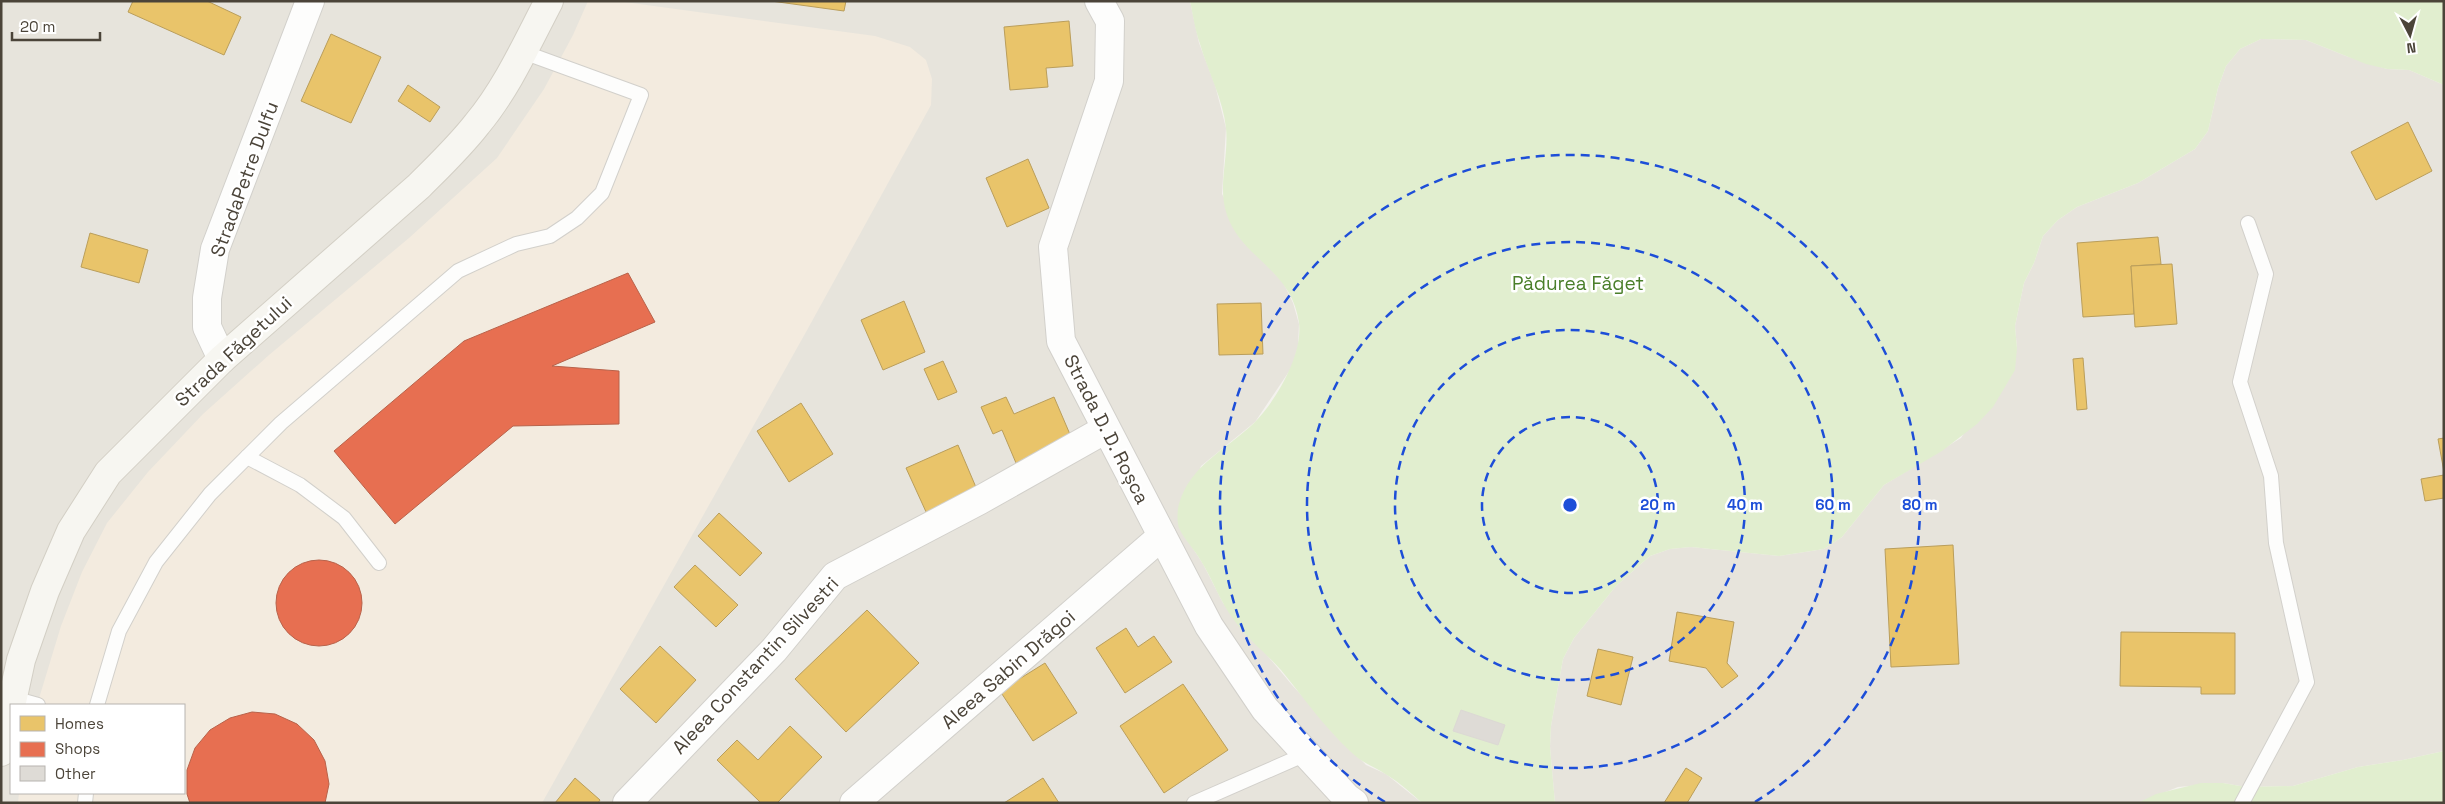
<svg xmlns="http://www.w3.org/2000/svg" width="2445" height="804" font-family="'Space Grotesk',sans-serif">
<style>
.residential{fill:#e7e4dc;fill-rule:evenodd}
.commercial{fill:#f3ebdf}
.green{fill:#e1eecf}
.homes{fill:#e9c46a;stroke:#ba9e5b}
.shops{fill:#e76f51;stroke:#b8624a}
.building{fill:#dedbd6;stroke:#dcd9d4}
.lines{fill:none;stroke-linecap:round;stroke-linejoin:round}
.service-casing{stroke:#d2d0cb;stroke-width:16}
.minor-casing{stroke:#d2d0cb;stroke-width:30}
.secondary-casing{stroke:#d3cfc5;stroke-width:30}
.service{stroke:#fdfdfc;stroke-width:14}
.minor{stroke:#fdfdfc;stroke-width:28}
.secondary{stroke:#f7f6f1;stroke-width:28}
.ring{fill:none;stroke:#1d4ed8;stroke-width:2.5;stroke-dasharray:9 6}
.labels{text-anchor:middle;stroke-width:5;stroke-linejoin:round;paint-order:stroke}
.street-label{font-size:19px;fill:#4b4439;stroke:#fff}
.park-label{font-size:19px;fill:#4a7f2a;stroke:#fff}
.centre{fill:#1d4ed8;stroke:#fff;stroke-width:2.5}
.ring-label{font-size:15px;text-anchor:middle;font-weight:bold;fill:#1d4ed8;stroke:#fff;stroke-width:5;stroke-linejoin:round;paint-order:stroke}
</style>
<rect width="100%" height="100%" fill="#f4f2ee"/>
<g class="residential">
<path d="M 1,1 L 1190,1 L 1199,43 L 1215,85 L 1226,128 L 1222,194 L 1252,251 L 1269,266 L 1284,284 L 1293,303 L 1299,324 L 1298,346 L 1292,367 L 1255,422 L 1201,466 L 1179,527 L 1203,564 L 1223,603 L 1292,685 L 1366,765 L 1386,774 L 1422,803 L 1,803 ZM 11,705 L 184,705 L 184,793 L 11,793 Z"/>
<path d="M 2261,39 L 2306,40 L 2346,56 L 2387,69 L 2409,70 L 2444,85 L 2444,751 L 2403,760 L 2358,767 L 2293,786 L 2246,787 L 2223,783 L 2178,787 L 2138,803 L 1555,803 L 1550,747 L 1551,726 L 1563,659 L 1574,638 L 1616,586 L 1650,556 L 1670,549 L 1691,547 L 1779,556 L 1824,549 L 1842,537 L 1884,485 L 1961,438 L 2017,348 L 2015,326 L 2024,283 L 2034,263 L 2043,236 L 2058,220 L 2077,207 L 2138,183 L 2195,149 L 2208,131 L 2218,88 L 2226,66 L 2240,49 Z"/>
</g>
<path class="commercial" d="M 588,1 L 617,1 L 875,36 L 910,47 L 926,60 L 932,79 L 931,105 L 806,332 L 542,803 L 18,803 L 19,793 L 184,793 L 184,705 L 37,705 L 61,626 L 82,572 L 107,523 L 148,472 L 203,414 L 269,355 L 409,238 L 497,158 L 544,89 L 573,35 Z"/>
<g class="green">
<path d="M 1190,1 L 2444,1 L 2444,85 L 2409,70 L 2387,69 L 2366,64 L 2306,40 L 2261,39 L 2240,49 L 2226,66 L 2218,88 L 2208,131 L 2195,149 L 2138,183 L 2077,207 L 2058,220 L 2043,236 L 2034,263 L 2024,283 L 2015,326 L 2017,348 L 2015,370 L 1993,407 L 1977,424 L 1942,451 L 1884,485 L 1842,537 L 1824,549 L 1779,556 L 1691,547 L 1670,549 L 1650,556 L 1616,586 L 1574,638 L 1563,659 L 1551,726 L 1550,747 L 1555,803 L 1422,803 C 1411,793 1400,783 1387,775 C 1375,767 1362,763 1351,752 C 1325,728 1303,697 1281,670 C 1266,653 1247,639 1234,620 C 1220,602 1213,580 1201,561 C 1195,550 1184,539 1179,528 C 1177,523 1177,510 1179,504 C 1190,465 1227,449 1254,423 C 1276,401 1303,355 1299,323 C 1292,269 1242,259 1227,215 C 1217,187 1229,157 1226,128 C 1223,99 1208,72 1200,44 C 1195,30 1193,15 1190,1 Z"/>
<path d="M 2444,751 L 2444,803 L 2138,803 L 2156,794 L 2201,783 L 2223,783 L 2246,787 L 2293,786 L 2358,767 L 2403,760 Z"/>
</g>
<g class="homes">
<path d="M 133,1 L 207,1 L 241,17 L 224,55 L 128,12 Z"/>
<path d="M 771,1 L 846,1 L 844,11 Z"/>
<path d="M 1069,21 L 1073,66 L 1046,68 L 1048,87 L 1010,90 L 1004,27 Z"/>
<path d="M 331,34 L 381,57 L 351,123 L 301,101 Z"/>
<path d="M 408,85 L 440,107 L 430,122 L 398,101 Z"/>
<path d="M 2408,122 L 2432,171 L 2376,200 L 2351,152 Z"/>
<path d="M 1028,159 L 1049,208 L 1007,227 L 986,178 Z"/>
<path d="M 90,233 L 148,250 L 139,283 L 81,267 Z"/>
<path d="M 2158,237 L 2161,264 L 2131,266 L 2134,314 L 2083,317 L 2077,243 Z"/>
<path d="M 2172,264 L 2177,324 L 2135,327 L 2131,266 Z"/>
<path d="M 904,301 L 925,352 L 883,370 L 861,320 Z"/>
<path d="M 1261,303 L 1263,354 L 1219,355 L 1217,304 Z"/>
<path d="M 2083,358 L 2087,409 L 2077,410 L 2073,359 Z"/>
<path d="M 943,361 L 957,392 L 938,400 L 924,369 Z"/>
<path d="M 1006,397 L 1014,414 L 1054,397 L 1072,439 L 1016,463 L 1002,430 L 993,434 L 981,407 Z"/>
<path d="M 801,403 L 833,454 L 789,482 L 757,431 Z"/>
<path d="M 2444,438 L 2444,472 L 2438,439 Z"/>
<path d="M 958,445 L 978,492 L 927,514 L 906,468 Z"/>
<path d="M 2444,475 L 2444,498 L 2425,501 L 2421,479 Z"/>
<path d="M 719,513 L 762,553 L 740,576 L 698,536 Z"/>
<path d="M 1953,545 L 1959,664 L 1891,667 L 1885,549 Z"/>
<path d="M 695,565 L 738,605 L 716,627 L 674,587 Z"/>
<path d="M 867,610 L 919,663 L 846,732 L 795,679 Z"/>
<path d="M 1677,612 L 1734,622 L 1727,663 L 1738,676 L 1722,688 L 1706,668 L 1669,661 Z"/>
<path d="M 1126,628 L 1138,647 L 1154,636 L 1172,662 L 1125,693 L 1096,648 Z"/>
<path d="M 2121,632 L 2235,633 L 2235,694 L 2201,694 L 2201,687 L 2120,686 Z"/>
<path d="M 660,646 L 696,680 L 656,723 L 620,689 Z"/>
<path d="M 1598,649 L 1633,657 L 1621,705 L 1587,696 Z"/>
<path d="M 1045,663 L 1077,713 L 1033,741 L 1000,691 Z"/>
<path d="M 1183,684 L 1228,750 L 1164,793 L 1120,726 Z"/>
<path d="M 790,726 L 822,757 L 777,803 L 761,803 L 717,760 L 737,740 L 758,760 Z"/>
<path d="M 1686,768 L 1702,778 L 1687,803 L 1664,803 Z"/>
<path d="M 575,778 L 600,800 L 598,803 L 555,803 Z"/>
<path d="M 1043,778 L 1059,803 L 1004,803 Z"/>
</g>
<g class="shops">
<path d="M 628,273 L 655,322 L 552,366 L 619,371 L 619,424 L 513,426 L 395,524 L 334,451 L 464,341 Z"/>
<circle cx="319" cy="603" r="43"/>
<path d="M 252,712 L 275,714 L 297,724 L 314,740 L 325,761 L 329,784 L 325,803 L 190,803 L 187,794 L 187,770 L 195,748 L 210,730 L 230,718 Z"/>
</g>
<path class="building" d="M 1461,710 L 1505,725 L 1498,745 L 1453,731 Z"/>
<g class="lines">
<defs>
<g id="service">
<path d="M 247,457 L 300,485 L 344,518 L 379,563"/>
<path d="M 13,698 L 38,705"/>
<path d="M 97,705 L 119,631 L 156,562 L 210,494 L 281,423 L 458,271 L 516,244 L 550,236 L 577,218 L 602,193 L 641,95 L 523,52"/>
<path d="M 85,803 L 86,793"/>
<path d="M 1194,803 L 1306,754"/>
<path d="M 2242,803 L 2307,682 L 2276,543 L 2271,476 L 2240,382 L 2266,274 L 2248,223"/>
</g>
<g id="minor">
<path d="M 1099,1 L 1110,21 L 1109,81 L 1053,247 L 1061,341 L 1209,626 L 1265,709 L 1347,798 L 1354,803"/>
<path d="M 222,359 L 207,327 L 207,298 L 215,249 L 310,1"/>
<path d="M 627,803 L 774,650 L 835,576 L 980,500 L 1106,429"/>
<path d="M 854,803 L 1162,536"/>
</g>
<path id="secondary" d="M 1,752 L 21,660 L 45,591 L 71,531 L 108,473 L 222,359 L 419,186 C 439,166 460,146 477,124 C 507,88 527,43 549,1"/>
</defs>
<use href="#service" class="service-casing"/>
<use href="#minor" class="minor-casing"/>
<use href="#secondary" class="secondary-casing"/>
<use href="#service" class="service"/>
<use href="#minor" class="minor"/>
<use href="#secondary" class="secondary"/>
</g>
<g class="ring">
<circle cx="1570" cy="505" r="88"/>
<circle cx="1570" cy="505" r="175"/>
<circle cx="1570" cy="505" r="263"/>
<path d="M1385 802A350 350 0 1 1 1755 802"/>
</g>
<g class="labels">
<g class="street-label">
<text transform="translate(244 179) rotate(-70)" y="7">StradaPetre Dulfu</text>
<text transform="translate(233 351) rotate(-43)" y="7">Strada Făgetului</text>
<text transform="translate(1107 429) rotate(63)" y="7">Strada D. D. Roșca</text>
<text transform="translate(755 665) rotate(-47)" y="7">Aleea Constantin Silvestri</text>
<text transform="translate(1008 669) rotate(-41)" y="7">Aleea Sabin Drăgoi</text>
</g>
<g class="park-label">
<text x="1578" y="290">Pădurea Făget</text>
</g>
</g>
<circle cx="1570" cy="505" r="8" class="centre"/>
<g class="ring-label">
<text x="1658" y="510">20 m</text>
<text x="1745" y="510">40 m</text>
<text x="1833" y="510">60 m</text>
<text x="1920" y="510">80 m</text>
</g>
<rect width="2445" height="804" fill="none" stroke="#4b4439" stroke-width="5"/>
<rect x="10" y="704" width="175" height="90" fill="#ffffff" stroke="#b7b4b0"/>
<rect x="20" y="716" width="25" height="15" fill="#e9c46a" stroke="#b7b4b0"/>
<text x="55" y="729" font-size="15" fill="#4b4439">Homes</text>
<rect x="20" y="742" width="25" height="15" fill="#e76f51" stroke="#b7b4b0"/>
<text x="55" y="754" font-size="15" fill="#4b4439">Shops</text>
<rect x="20" y="766" width="25" height="15" fill="#dedbd6" stroke="#b7b4b0"/>
<text x="55" y="779" font-size="15" fill="#4b4439">Other</text>
<g transform="translate(2410 35) rotate(174)" stroke="#ffffff" stroke-width="4" paint-order="stroke">
<path d="M0-4L9 19L0 12L-9 19Z" fill="#4b4439"/>
<text y="-8" font-size="14" font-weight="bold" text-anchor="middle" fill="#4b4439">N</text>
</g>
<path d="M12 32v8h88v-8" fill="none" stroke="#4b4439" stroke-width="2.5"/>
<text x="20" y="32" font-size="15" fill="#4b4439" stroke="#ffffff" stroke-width="4" paint-order="stroke">20 m</text>
</svg>
